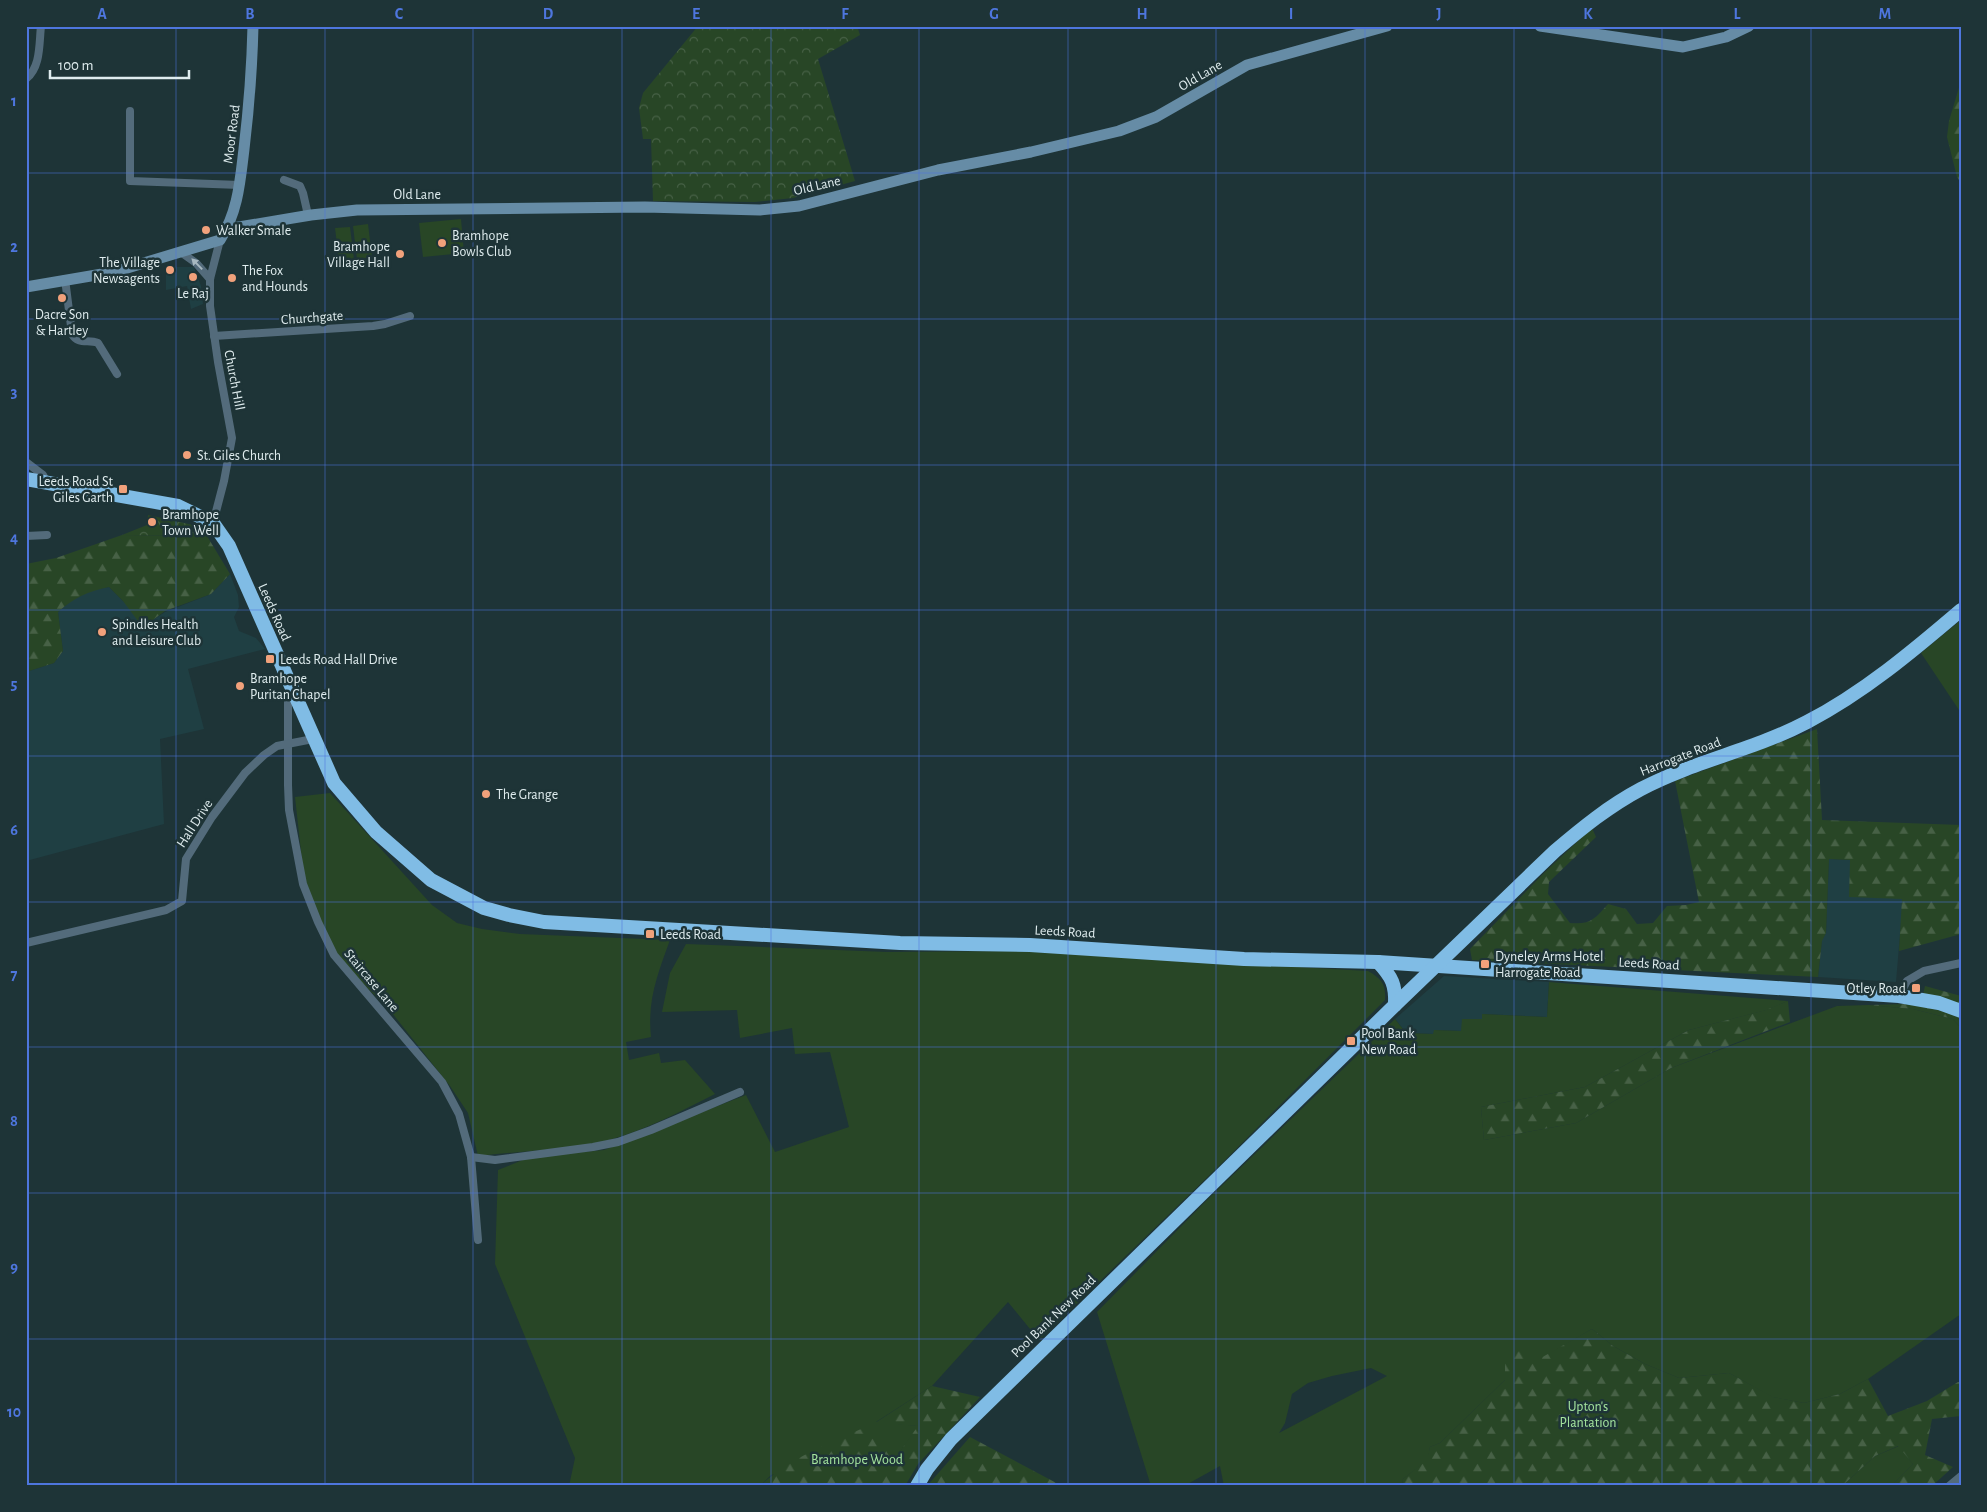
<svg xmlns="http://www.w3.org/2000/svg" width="1987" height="1512" font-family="'Alegreya Sans',sans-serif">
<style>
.built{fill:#1f3f43}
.green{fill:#284626;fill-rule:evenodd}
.forest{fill:url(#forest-firs)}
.park{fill:url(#park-crowns)}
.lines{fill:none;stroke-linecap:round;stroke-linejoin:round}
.street{stroke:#536b7b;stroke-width:8}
.secondary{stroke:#668ca6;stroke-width:11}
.highway{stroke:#80bce5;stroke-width:14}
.oneway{fill:#a7b8c0}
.grid{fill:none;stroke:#4e76de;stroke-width:1;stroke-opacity:0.55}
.poi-dot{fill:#f1a17b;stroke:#1e3437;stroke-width:2}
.labels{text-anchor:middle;stroke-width:5;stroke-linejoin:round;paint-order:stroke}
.street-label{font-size:14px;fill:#dfecee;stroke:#1e3437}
.poi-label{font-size:14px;fill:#dfecee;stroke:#1e3437;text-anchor:start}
.park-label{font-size:14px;fill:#a4e49e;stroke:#1e3437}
.neatline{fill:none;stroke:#4e76de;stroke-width:2}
.grid-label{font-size:16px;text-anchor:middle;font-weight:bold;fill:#4e76de}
</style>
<defs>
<pattern id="forest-firs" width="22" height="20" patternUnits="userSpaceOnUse" patternTransform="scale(1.25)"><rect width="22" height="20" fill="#284626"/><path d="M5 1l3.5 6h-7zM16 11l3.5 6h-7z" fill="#476146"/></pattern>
<pattern id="park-crowns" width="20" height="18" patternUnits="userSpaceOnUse" patternTransform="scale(1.25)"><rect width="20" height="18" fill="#284626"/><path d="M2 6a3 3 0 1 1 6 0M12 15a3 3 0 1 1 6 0" fill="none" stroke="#476146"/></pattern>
</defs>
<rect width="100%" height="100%" fill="#1e3437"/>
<g class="built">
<path d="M 169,267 L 194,267 L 201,286 L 203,304 L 191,309 L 187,286 L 166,290 L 166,268 Z"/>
<path d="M 230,574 L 238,595 L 239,607 L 234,617 L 239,631 L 256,638 L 265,649 L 188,669 L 204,729 L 160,739 L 164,824 L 26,861 L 26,672 L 54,663 L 63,651 L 58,612 L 72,600 L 92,590 L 109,587 L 123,601 L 150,622 L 165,612 L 211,594 Z"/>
<path d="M 1829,859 L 1850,860 L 1903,899 L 1896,982 L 1818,977 L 1822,940 L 1826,933 Z"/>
<path d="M 1444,976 L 1549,982 L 1547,1017 L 1482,1014 L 1482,1019 L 1462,1031 L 1434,1030 L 1434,1034 L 1406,1033 L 1395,1019 Z"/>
</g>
<g class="green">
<path d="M 461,219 L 464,253 L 423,257 L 419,223 Z"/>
<path d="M 368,224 L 372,257 L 357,259 L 353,226 Z"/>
<path d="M 350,227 L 354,259 L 339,261 L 335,228 Z"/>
<path d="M 1961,620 L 1961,713 L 1921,653 Z"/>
<path d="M 330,793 L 432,905 L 457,923 L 482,929 L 520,934 L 670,940 C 658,973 647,1000 651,1037 L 626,1042 L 629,1060 L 659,1053 L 661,1063 L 685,1060 L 715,1094 C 681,1111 646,1130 609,1140 C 569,1150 520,1151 478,1156 L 468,1113 L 450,1086 L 392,1013 L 340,960 L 323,928 L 304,879 L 295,797 Z"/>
<path d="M 686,944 L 887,952 L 1018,951 L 1368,971 C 1382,979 1386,984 1385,1000 L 1221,1164 L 1039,1340 L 1008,1302 L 932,1386 L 876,1422 L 919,1426 L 896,1457 L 771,1475 L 760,1486 L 569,1486 L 575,1458 L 495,1264 L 498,1170 L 530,1157 L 604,1150 L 746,1095 L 775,1152 L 849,1127 L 830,1052 L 795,1054 L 792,1028 L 740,1038 L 737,1010 L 662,1012 L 670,973 Z"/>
<path d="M 1549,982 L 1788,1001 L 1767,1010 L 1689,1030 L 1585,1087 L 1481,1107 L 1484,1140 L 1576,1123 L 1671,1068 L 1837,1006 L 1869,1005 L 1913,1009 L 1953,1019 L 1961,1028 L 1961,1314 L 1868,1379 L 1840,1394 L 1804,1403 L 1772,1397 L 1729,1373 L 1679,1378 L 1645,1364 L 1613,1346 L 1592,1329 L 1505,1380 L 1440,1443 L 1430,1447 L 1428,1460 L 1403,1479 L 1402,1486 L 1224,1486 L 1220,1466 L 1184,1486 L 1151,1486 L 1097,1312 L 1208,1199 L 1395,1019 L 1406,1033 L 1433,1034 L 1434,1030 L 1461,1031 L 1462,1019 L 1482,1019 L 1482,1014 L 1547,1017 ZM 1371,1368 L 1387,1376 L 1279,1433 L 1285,1423 L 1292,1394 L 1308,1383 L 1332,1376 Z"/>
<path d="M 1899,1446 L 1913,1464 L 1891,1486 L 1842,1486 L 1875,1456 Z"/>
</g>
<g class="forest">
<path d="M 1961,81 L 1961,183 L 1957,177 L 1947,137 L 1949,121 Z"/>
<path d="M 122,535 L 207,536 L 230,574 L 211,594 L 165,611 L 150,622 L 138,621 L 123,601 L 109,587 C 88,591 74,598 58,612 L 63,651 L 54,663 L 26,672 L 26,564 L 56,558 Z"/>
<path d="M 1817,729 L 1822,820 L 1961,825 L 1961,934 L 1899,951 L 1902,899 L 1849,897 L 1850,860 L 1829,859 L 1826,933 L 1822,941 L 1818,977 L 1472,960 L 1470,949 L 1545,872 L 1592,828 L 1596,837 L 1549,882 L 1548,894 L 1570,923 C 1590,925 1595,919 1608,904 L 1626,909 L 1637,924 L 1653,923 L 1667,906 L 1686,905 L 1699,902 L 1675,781 Z"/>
<path d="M 1925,986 L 1961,996 L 1961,1005 L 1923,995 Z"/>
<path d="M 1788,1001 L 1790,1022 L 1671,1068 L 1576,1123 L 1484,1140 L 1481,1107 L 1585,1087 L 1689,1030 L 1766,1010 Z"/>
<path d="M 1907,1004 L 1948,1012 L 1961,1019 L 1961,1028 L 1953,1019 L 1913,1009 L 1869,1005 Z"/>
<path d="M 1592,1329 L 1613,1346 L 1645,1364 L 1679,1378 L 1729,1373 L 1773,1397 L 1804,1403 L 1840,1394 L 1868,1379 L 1888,1416 L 1927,1401 L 1958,1382 L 1961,1382 L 1961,1416 L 1932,1419 L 1925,1455 L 1953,1467 L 1932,1486 L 1891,1486 L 1913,1464 L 1898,1446 L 1875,1456 L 1842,1486 L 1402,1486 L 1403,1479 L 1427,1460 L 1430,1447 L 1440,1443 L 1505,1380 L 1505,1354 L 1524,1342 L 1539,1359 Z"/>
<path d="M 932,1386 L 980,1397 L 918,1464 L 905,1486 L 828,1486 L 826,1483 L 821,1486 L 760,1486 C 789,1459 825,1445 861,1429 L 896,1457 L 918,1426 L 875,1423 Z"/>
<path d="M 970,1437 L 1062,1486 L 927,1486 Z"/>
</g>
<g class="park">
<path d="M 698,26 L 857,26 L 860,35 L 818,59 L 855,181 L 793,198 L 755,202 L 653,201 L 651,139 L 643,139 L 639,108 L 643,93 Z"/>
<path d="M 148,515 L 193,525 L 207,536 L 122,535 L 147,525 Z"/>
</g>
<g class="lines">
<g class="street">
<path d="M 26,79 C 41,67 39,44 41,26"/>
<path d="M 130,111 L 130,181 L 240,185"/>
<path d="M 284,180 L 300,186 L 303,193 L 308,215"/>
<path d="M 182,253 L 196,263 L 210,279"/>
<path d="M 65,279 L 72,334 C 78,345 88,339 98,343 L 117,374"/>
<path d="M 214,336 L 373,326 L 385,324 L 410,316"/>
<path d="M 26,462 L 43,475 L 47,483"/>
<path d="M 213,523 L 224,481 L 232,438 L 218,362 L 210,306 L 210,279 L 220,240"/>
<path d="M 26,536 L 47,535"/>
<path d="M 292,691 L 288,698 L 288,785 L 289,810 L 303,884 L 318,922 L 334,955 L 442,1082 L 459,1114 L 471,1157 L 478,1240"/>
<path d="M 26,943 L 166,910 L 182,901 L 186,859 L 212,817 L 245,773 L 264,755 L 277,746 L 313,739"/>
<path d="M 1899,996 L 1907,981 L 1924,971 L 1961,963"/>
<path d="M 471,1157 L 495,1160 L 593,1147 L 618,1142 L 651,1130 L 740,1092"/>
<path d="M 1949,1486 L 1961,1476"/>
</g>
<g class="secondary">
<path d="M 1540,26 L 1683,47 L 1726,37 L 1749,26"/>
<path d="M 227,229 L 311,215 L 357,210 L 645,207 L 760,210 L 799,206 L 938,170 L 1031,152 L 1119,131 L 1156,117 L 1247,65 L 1387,26"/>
<path d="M 26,287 L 114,272 L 220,240 C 238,212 240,182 244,149 C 249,107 252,69 253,26"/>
</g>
<g class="highway">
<path d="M 26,479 L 178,506 L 213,523 L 229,546 L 334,783 L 376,832 L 431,880 L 484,908 L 509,915 L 544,922 L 900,943 L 1030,945 L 1244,959 L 1378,962 L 1899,996 L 1939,1003 L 1961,1011"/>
<path d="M 1378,962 C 1392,977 1396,985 1395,1005"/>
<path d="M 917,1486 L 927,1469 L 951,1439 L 1395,1005 L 1555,851 C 1582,828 1609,806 1641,789 C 1694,761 1754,750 1807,722 C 1863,693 1913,651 1961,610"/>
</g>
</g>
<defs><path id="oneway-solid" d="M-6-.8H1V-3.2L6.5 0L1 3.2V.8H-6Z" transform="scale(1.25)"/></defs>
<use class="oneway" href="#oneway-solid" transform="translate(197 264) rotate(-134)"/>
<path class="grid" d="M 176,26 L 176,1486M 325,26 L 325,1486M 473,26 L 473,1486M 622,26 L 622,1486M 771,26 L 771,1486M 919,26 L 919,1486M 1068,26 L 1068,1486M 1216,26 L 1216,1486M 1365,26 L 1365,1486M 1514,26 L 1514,1486M 1662,26 L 1662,1486M 1811,26 L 1811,1486M 26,173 L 1961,173M 26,319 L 1961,319M 26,465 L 1961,465M 26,610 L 1961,610M 26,756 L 1961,756M 26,902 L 1961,902M 26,1047 L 1961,1047M 26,1193 L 1961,1193M 26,1339 L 1961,1339"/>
<g class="poi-dot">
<circle cx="206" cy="230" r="5"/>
<circle cx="442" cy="243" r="5"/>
<circle cx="400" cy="254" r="5"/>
<circle cx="170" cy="270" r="5"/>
<circle cx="193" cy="277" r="5"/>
<circle cx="232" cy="278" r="5"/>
<circle cx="62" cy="298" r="5"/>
<circle cx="187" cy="455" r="5"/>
<rect x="118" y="484" width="10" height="10" rx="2.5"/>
<circle cx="152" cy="522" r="5"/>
<circle cx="102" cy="632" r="5"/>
<rect x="265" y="654" width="10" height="10" rx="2.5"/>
<circle cx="240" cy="686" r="5"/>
<circle cx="486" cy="794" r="5"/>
<rect x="645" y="929" width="10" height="10" rx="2.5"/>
<rect x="1480" y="959" width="10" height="10" rx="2.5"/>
<rect x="1911" y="983" width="10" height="10" rx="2.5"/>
<rect x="1346" y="1036" width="10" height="10" rx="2.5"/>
</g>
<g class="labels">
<g class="street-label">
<text transform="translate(1200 75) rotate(-30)" y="5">Old Lane</text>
<text transform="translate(231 134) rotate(-83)" y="5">Moor Road</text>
<text transform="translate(817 185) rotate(-13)" y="5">Old Lane</text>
<text x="417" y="199">Old Lane</text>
<text transform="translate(312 317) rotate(-4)" y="5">Churchgate</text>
<text transform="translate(235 380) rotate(79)" y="5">Church Hill</text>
<text transform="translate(275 612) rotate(66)" y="5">Leeds Road</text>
<text transform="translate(1680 756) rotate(-21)" y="5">Harrogate Road</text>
<text transform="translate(194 823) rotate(-57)" y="5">Hall Drive</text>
<text transform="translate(1065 931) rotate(3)" y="5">Leeds Road</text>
<text transform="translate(1649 963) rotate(3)" y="5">Leeds Road</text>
<text transform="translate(372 980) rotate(50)" y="5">Staircase Lane</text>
<text transform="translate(1053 1316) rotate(-44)" y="5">Pool Bank New Road</text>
</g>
<g class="poi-label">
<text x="216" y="235">Walker Smale</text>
<text x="452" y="240">Bramhope<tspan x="452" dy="16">Bowls Club</tspan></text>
<text x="390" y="251" text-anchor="end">Bramhope<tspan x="390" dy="16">Village Hall</tspan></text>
<text x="160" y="267" text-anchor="end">The Village<tspan x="160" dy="16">Newsagents</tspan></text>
<text x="242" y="275">The Fox<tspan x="242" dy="16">and Hounds</tspan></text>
<text x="193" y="298" text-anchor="middle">Le Raj</text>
<text x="62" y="319" text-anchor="middle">Dacre Son<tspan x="62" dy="16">&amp; Hartley</tspan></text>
<text x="197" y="460">St. Giles Church</text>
<text x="113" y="486" text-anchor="end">Leeds Road St<tspan x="113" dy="16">Giles Garth</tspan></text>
<text x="162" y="519">Bramhope<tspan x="162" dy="16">Town Well</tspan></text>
<text x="112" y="629">Spindles Health<tspan x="112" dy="16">and Leisure Club</tspan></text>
<text x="280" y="664">Leeds Road Hall Drive</text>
<text x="250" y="683">Bramhope<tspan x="250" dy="16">Puritan Chapel</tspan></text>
<text x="496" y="799">The Grange</text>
<text x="660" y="939">Leeds Road</text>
<text x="1495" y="961">Dyneley Arms Hotel<tspan x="1495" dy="16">Harrogate Road</tspan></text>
<text x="1906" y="993" text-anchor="end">Otley Road</text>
<text x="1361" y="1038">Pool Bank<tspan x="1361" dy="16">New Road</tspan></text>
</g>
<g class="park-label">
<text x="1588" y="1411">Upton's<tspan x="1588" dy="16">Plantation</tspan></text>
<text x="857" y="1464">Bramhope Wood</text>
</g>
</g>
<rect width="1987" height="1512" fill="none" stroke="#1e3437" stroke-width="55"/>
<path d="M50 70v8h139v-8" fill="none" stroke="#dfecee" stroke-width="2.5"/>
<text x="58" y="70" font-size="15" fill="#dfecee" stroke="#1e3437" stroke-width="4" paint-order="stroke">100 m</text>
<rect x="28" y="28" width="1932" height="1456" class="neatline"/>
<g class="grid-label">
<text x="102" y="19">A</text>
<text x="250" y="19">B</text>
<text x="399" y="19">C</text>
<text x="548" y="19">D</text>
<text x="696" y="19">E</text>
<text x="845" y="19">F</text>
<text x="994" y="19">G</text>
<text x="1142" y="19">H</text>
<text x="1291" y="19">I</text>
<text x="1439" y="19">J</text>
<text x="1588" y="19">K</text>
<text x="1737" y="19">L</text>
<text x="1885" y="19">M</text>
<text x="14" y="106">1</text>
<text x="14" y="252">2</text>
<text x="14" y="397">3</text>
<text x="14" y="543">4</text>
<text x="14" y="689">5</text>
<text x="14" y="835">6</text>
<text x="14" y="980">7</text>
<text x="14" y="1126">8</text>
<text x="14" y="1272">9</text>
<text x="14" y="1417">10</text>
</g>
</svg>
